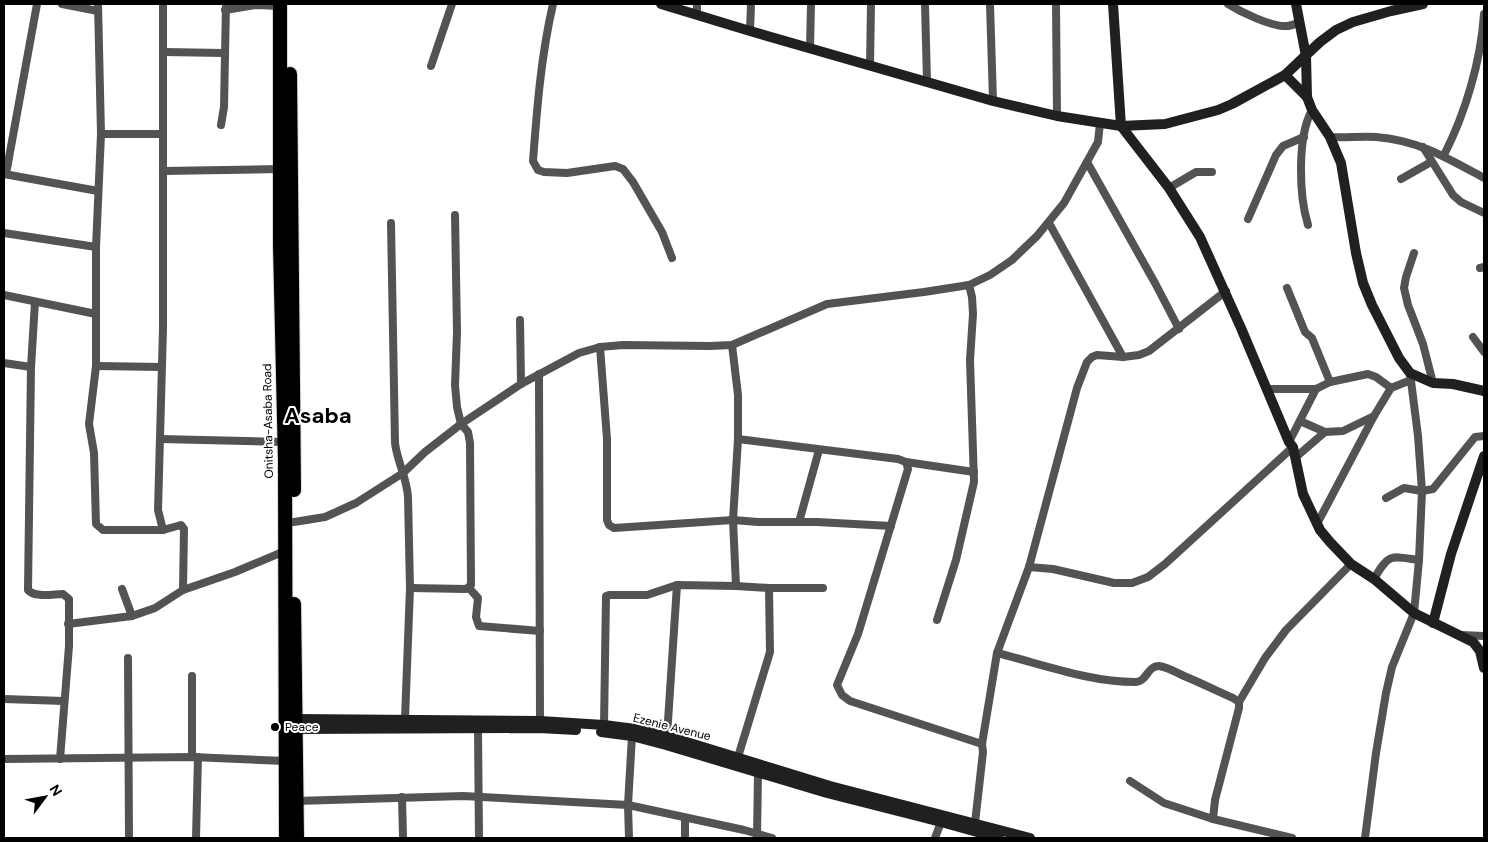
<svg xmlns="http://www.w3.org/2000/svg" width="1488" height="842" font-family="'DM Sans',sans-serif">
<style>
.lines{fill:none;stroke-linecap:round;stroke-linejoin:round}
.highway-casing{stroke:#dbdbdb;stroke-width:16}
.street{stroke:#535353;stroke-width:8}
.secondary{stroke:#202020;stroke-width:10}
.highway{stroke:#000;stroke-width:14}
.poi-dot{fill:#000;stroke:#fff;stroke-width:2}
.labels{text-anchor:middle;stroke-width:4;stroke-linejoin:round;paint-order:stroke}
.street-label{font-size:12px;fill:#000;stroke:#fff}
.poi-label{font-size:12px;fill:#000;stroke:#fff;text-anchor:start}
.town-label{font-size:22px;font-weight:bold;fill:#000;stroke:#fff}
</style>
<rect width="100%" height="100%" fill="#fff"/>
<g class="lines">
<defs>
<g id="highway">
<path d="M 280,4 L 280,245 L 285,461 L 286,838"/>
<path d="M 290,74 L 294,490"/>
<path d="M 294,604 L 297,838"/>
</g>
</defs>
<use href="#highway" class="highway-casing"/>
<g class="street">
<path d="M 62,4 L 98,11"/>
<path d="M 98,4 L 101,134 L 96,247 L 96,366 L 89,424 L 94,453 L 96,524 L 103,530 L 163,530"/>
<path d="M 163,4 L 163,328 L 158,510 L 163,530 L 181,525 L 184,529 L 183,590 L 235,572 L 285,551"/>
<path d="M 553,4 C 541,56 537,108 533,161 L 538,170 L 544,172 L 567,173 L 615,166 L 623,169 L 633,182 L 662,232 L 672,258"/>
<path d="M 925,4 L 927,81"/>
<path d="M 990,4 L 993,101"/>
<path d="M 1056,4 L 1057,116"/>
<path d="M 1228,4 C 1241,12 1271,27 1287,26 C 1290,26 1295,24 1298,23"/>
<path d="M 225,10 L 256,5 L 280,6"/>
<path d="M 697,15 L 697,4"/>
<path d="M 750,31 L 751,4"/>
<path d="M 810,48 L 811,4"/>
<path d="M 164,52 L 224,53"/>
<path d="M 870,65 L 871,4"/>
<path d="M 431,66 L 452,4"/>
<path d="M 221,125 L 224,107 L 226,4"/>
<path d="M 101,134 L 163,134"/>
<path d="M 1330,137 C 1345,138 1361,136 1376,137 C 1418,140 1449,159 1484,178"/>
<path d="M 1423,147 L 1453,195 L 1461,202 L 1484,213"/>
<path d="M 1444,155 C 1465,114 1481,61 1484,14"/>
<path d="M 1087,162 L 1155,283 L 1179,329"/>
<path d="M 163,171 L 281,169"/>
<path d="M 4,174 L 98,191"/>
<path d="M 6,174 L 37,4"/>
<path d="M 1401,179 L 1431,162"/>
<path d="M 1169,188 L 1196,172 L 1212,172"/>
<path d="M 1248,219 L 1276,155 L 1283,146 L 1304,137"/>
<path d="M 391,223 L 395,443 C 397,461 407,478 408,497 L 410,588 L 405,719"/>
<path d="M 1049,223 L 1123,357"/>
<path d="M 1308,225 C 1299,196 1297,137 1312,110"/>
<path d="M 4,233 L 96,247"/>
<path d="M 1414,253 L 1406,277 L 1404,288 L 1408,305 L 1423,344 L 1433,383"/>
<path d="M 1480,268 L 1484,267"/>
<path d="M 1287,288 L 1305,332 L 1312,338 L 1330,382"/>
<path d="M 4,295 L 96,314"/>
<path d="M 35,302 L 31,367 L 28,590 C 35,598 53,594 63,594 L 69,599 L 69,646 L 60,759"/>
<path d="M 520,320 L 521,384"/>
<path d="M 1473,337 L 1484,352"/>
<path d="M 732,345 L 738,395 L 738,439 L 733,520 L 736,586 L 769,588 L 770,652 L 738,757"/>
<path d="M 600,347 L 607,439 L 607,520 L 609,525 L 614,528 L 733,520 L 758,522 L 817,522 L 891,526"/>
<path d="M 4,363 L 31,367"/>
<path d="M 96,366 L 161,367"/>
<path d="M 539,374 L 540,721"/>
<path d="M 1266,389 L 1316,389 L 1330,382 L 1368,374 L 1376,377 L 1391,388"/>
<path d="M 1300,421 L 1325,432"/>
<path d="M 160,439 L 284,442"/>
<path d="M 738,439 L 898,459 L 906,462 L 908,469 L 858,634 L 837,685 L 842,695 L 850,701 L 982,744"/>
<path d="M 1289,442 L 1316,389"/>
<path d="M 1296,457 L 1325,432 L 1343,431 L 1374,416"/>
<path d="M 906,462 L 974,472"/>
<path d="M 1386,498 L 1404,488 L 1422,491 L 1433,489 L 1475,437 L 1484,436"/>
<path d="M 294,522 L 325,517 L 356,503 L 403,473 L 425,452 L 461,424 L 521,384 L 579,353 L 600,347 L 623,345 L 710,346 L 732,345 L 827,304 L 924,292 L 969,285 L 990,275 L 1012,260 L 1037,236 L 1064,203 L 1098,142 L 1100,123"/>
<path d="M 799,522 L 819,450"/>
<path d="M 1317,524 L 1374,416 L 1391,388 L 1411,380"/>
<path d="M 1029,567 L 1053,569 L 1114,583 L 1132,583 L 1148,577 L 1165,564 L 1293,447"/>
<path d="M 1374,579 C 1389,553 1390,556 1419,560"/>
<path d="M 410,588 L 466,589 L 471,585 L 470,443 L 468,432 L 461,424 L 457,407 L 455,385 L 457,332 L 455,215"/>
<path d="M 469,588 L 478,598 L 476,617 L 479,626 L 540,631"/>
<path d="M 769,588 L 823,588"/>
<path d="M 122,589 L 132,616"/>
<path d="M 937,620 L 956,560 L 974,482 L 970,360 L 973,314 L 972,297 L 969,285"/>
<path d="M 68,624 L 132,616 L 155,608 L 183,590"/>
<path d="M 1461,635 L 1484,636"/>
<path d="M 997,653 C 1042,664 1089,682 1135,682 C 1147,682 1147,666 1159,666 C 1168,667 1177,673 1184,676 C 1201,683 1217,691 1233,698 L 1239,702"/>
<path d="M 128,658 L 129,838"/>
<path d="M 4,699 L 64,701"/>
<path d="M 604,725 L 606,596 L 609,595 L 647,595 L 677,585 L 736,586"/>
<path d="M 478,729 L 479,838"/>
<path d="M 667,736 L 677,585"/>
<path d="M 192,757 L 192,676"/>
<path d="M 4,759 L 192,757 L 285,761"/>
<path d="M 1130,781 L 1164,803 L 1213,819"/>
<path d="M 402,797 L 403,838"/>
<path d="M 296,801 L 463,796 L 628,805 L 744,830 L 772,838"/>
<path d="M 685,818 L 685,838"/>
<path d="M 975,823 L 983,752 L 982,744 L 997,653 L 1029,567 L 1077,388 L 1087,362 L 1092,357 L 1097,355 L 1123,357 L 1139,355 L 1149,351 L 1226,291"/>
<path d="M 196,838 L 198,757"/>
<path d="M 629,838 L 628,805 L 632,736"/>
<path d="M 757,838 L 758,773"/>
<path d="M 935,838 L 941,822"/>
<path d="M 1292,838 L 1213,819 L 1215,800 L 1239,708 L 1239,702 L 1265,658 L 1286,630 L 1351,564"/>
<path d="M 1365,838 L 1376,753 L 1386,693 L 1392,667 L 1414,613 L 1419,560 L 1422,491 L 1418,436 L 1410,373"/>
</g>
<g class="secondary">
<path d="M 661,4 L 750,31 L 993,101 L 1057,116 L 1121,126 L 1165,124 L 1218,110 L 1232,104 L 1285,75 L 1320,42 L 1336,30 L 1353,22 L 1391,11 L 1423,4"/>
<path d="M 1113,4 L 1121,126 L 1169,188 L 1200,237 L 1241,328 L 1289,442 L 1293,447 L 1303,494 L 1320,530 L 1330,542 L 1351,564 L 1374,579 L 1414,613 L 1473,642 L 1480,651 L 1484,668"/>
<path d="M 1296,4 L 1306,56 L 1307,97 L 1312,110 L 1330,137 L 1341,163 L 1356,253 L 1363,283 L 1372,305 L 1399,358 L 1410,373 L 1433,383 L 1453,384 L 1484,391"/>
<path d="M 1285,75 L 1307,97"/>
<path d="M 1433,623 L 1451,554 L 1484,456"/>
<path d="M 295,719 L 540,721 L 604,725 L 635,729 L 667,736 L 830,786 L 1030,838"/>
<path d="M 295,729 L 539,728 L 576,730"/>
<path d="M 601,732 L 632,736 L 666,745 L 827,793 L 941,822 L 999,838"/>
</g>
<use href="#highway" class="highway"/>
</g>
<circle class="poi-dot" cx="275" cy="727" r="5"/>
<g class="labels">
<g class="street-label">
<text transform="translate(268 421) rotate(-91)" y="4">Onitsha-Asaba Road</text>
<text transform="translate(672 727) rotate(14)" y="4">Ezenie Avenue</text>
</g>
<g class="poi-label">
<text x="285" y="731">Peace</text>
</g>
<g class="town-label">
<text x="318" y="423">Asaba</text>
</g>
</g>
<rect width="1488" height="842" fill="none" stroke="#000000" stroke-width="10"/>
<g transform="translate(45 797) rotate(58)" stroke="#ffffff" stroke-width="4" paint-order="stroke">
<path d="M0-4L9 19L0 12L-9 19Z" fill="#000000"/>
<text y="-8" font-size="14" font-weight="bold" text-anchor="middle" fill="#000000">N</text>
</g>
</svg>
